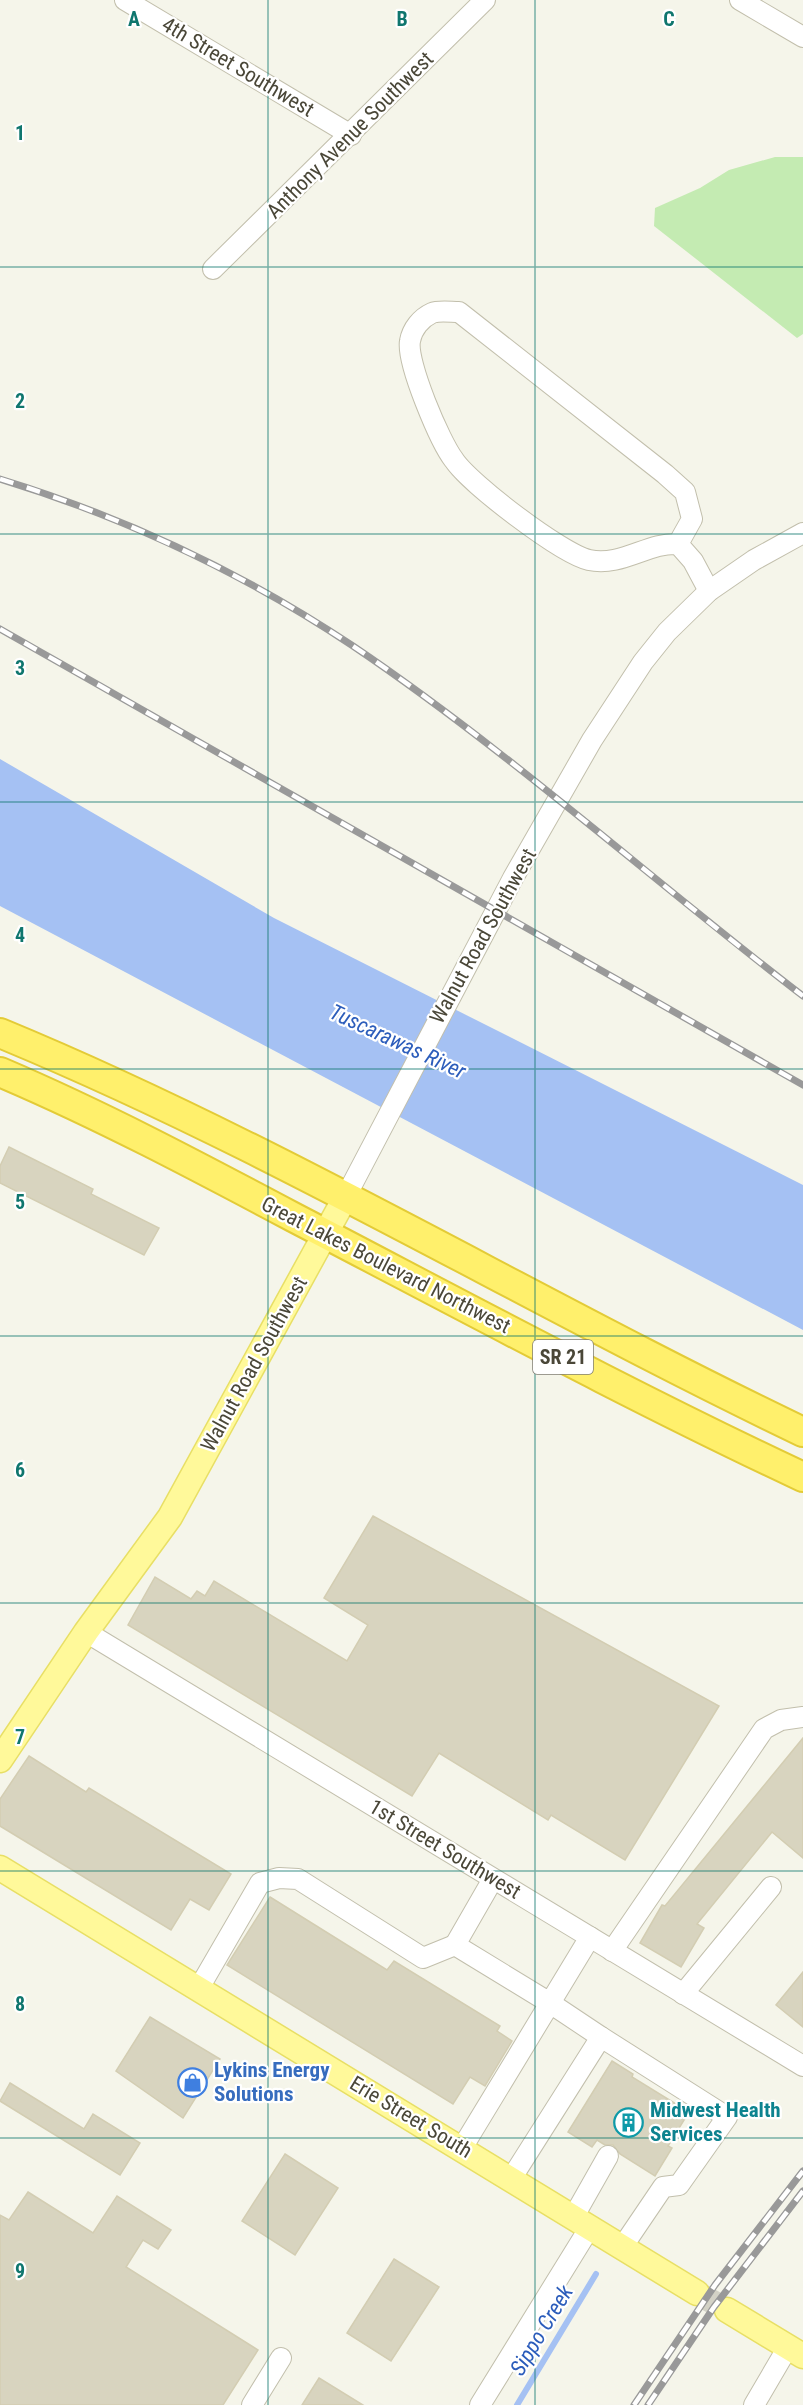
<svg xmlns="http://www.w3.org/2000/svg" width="803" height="2405" font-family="'Roboto Condensed',sans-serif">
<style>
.green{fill:#c4ebb2}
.water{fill:#a5c1f3}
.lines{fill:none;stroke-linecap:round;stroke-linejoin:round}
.stream{stroke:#a5c1f3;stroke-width:6}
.building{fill:#d8d4bf;stroke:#d3cdb2;stroke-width:1.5}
.major-tunnel{stroke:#d3d2c6;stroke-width:24;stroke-dasharray:24 12;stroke-linecap:butt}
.minor-casing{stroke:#c2bfac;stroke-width:22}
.major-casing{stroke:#e8df65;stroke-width:27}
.highway-casing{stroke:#e3cb37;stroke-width:32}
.minor{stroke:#fff;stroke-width:20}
.major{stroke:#fff99a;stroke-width:24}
.highway{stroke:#fff06c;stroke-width:28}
.rail-casing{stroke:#999;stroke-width:7}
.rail{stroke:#fff;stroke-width:4.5;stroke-dasharray:14;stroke-linecap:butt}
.grid{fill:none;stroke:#0f766e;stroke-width:1.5;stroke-opacity:0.55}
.labels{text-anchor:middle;stroke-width:4.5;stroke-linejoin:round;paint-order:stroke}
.shield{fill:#fff;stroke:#807e74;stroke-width:1.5}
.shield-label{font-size:20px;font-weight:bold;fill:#4a4738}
.street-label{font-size:21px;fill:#4a4738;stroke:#fff}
.shop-label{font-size:21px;font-weight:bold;fill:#366cbe;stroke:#fff;text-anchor:start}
.culture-label{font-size:21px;font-weight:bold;fill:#0d838f;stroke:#fff;text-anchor:start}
.water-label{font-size:22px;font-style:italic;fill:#2c5dbb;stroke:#fff}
.grid-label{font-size:20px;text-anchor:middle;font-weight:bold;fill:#0f766e;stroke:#fff;stroke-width:4.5;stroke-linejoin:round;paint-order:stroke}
</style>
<rect width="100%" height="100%" fill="#f5f5ea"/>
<path class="green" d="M 775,157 L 803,157 L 803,334 L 797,338 L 654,226 L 655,208 L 700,188 L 729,170 Z"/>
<path class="water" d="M 0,759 L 274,918 L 803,1185 L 803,1330 L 0,906 Z"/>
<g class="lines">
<path class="stream" d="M 517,2405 L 596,2274"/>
</g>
<g class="building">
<path d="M 9,1147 L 93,1189 L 91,1194 L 159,1228 L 144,1255 L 0,1183 L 0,1166 Z"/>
<path d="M 373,1516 L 719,1706 L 625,1860 L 551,1815 L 548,1820 L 439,1753 L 412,1796 L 128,1625 L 155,1577 L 191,1599 L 197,1591 L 205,1596 L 214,1581 L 347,1661 L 368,1625 L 324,1598 Z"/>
<path d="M 803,1738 L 803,1858 L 772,1832 L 697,1924 L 704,1928 L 681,1967 L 640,1943 L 662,1905 L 665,1906 Z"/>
<path d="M 29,1756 L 86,1792 L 89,1788 L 231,1874 L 209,1910 L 190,1899 L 171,1930 L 0,1826 L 0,1799 Z"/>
<path d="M 270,1897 L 387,1970 L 394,1961 L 500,2026 L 497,2031 L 512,2041 L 485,2086 L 470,2077 L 453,2104 L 227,1965 Z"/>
<path d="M 803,1972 L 803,2027 L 776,2005 Z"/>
<path d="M 150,2017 L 220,2059 L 183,2118 L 116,2071 Z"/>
<path d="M 612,2061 L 633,2074 L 632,2077 L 689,2112 L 668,2146 L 672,2148 L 655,2176 L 620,2154 L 613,2145 L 605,2145 L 597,2140 L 592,2147 L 568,2132 Z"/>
<path d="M 10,2083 L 84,2129 L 93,2114 L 140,2143 L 120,2175 L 0,2101 Z"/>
<path d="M 285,2154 L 338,2188 L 295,2255 L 242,2221 Z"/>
<path d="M 28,2192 L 93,2233 L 117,2196 L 171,2230 L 158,2249 L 143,2240 L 126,2267 L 258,2350 L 223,2405 L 0,2405 L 0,2215 L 9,2220 Z"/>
<path d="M 394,2259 L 439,2287 L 391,2361 L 347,2333 Z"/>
<path d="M 319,2378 L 363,2405 L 302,2405 Z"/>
</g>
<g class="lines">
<path class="major-tunnel" d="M 697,2293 L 727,2310"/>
<defs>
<g id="minor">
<path d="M 125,0 L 351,135"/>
<path d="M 740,0 L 803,37"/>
<path d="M 213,269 L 485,0"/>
<path d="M 678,544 L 692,519 L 685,492 L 665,474 L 459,312 C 451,312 439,310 432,313 C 421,318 412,329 410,341 C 406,362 440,442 454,460 C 470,484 562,554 589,560 C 622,567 648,542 678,544 L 693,561 L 709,591"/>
<path d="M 345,1198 L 513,878 L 592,740 L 643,662 L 667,632 L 709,591 L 754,560 L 803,533"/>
<path d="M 86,1632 L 803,2066"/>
<path d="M 493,1879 L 455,1945 L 550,2003 L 590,1937"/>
<path d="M 612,1951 L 764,1729 L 781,1720 L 803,1717"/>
<path d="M 199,1988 L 260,1883 L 279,1878 L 298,1879 L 423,1958 L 455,1945"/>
<path d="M 683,1994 L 771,1887"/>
<path d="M 601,2037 L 727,2117 L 679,2185 L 663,2187 L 623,2246"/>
<path d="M 462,2148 L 550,2003 L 601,2037 L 511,2179"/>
<path d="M 574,2216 L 608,2156"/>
<path d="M 252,2405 L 281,2358"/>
<path d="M 480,2405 L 590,2227"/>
<path d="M 754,2405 L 788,2347"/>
</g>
<g id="major">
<path d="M 0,1760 L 86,1632 L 170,1517 L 345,1198"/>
<path d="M 0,1868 L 697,2293"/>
<path d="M 727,2310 L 803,2356"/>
</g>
<g id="highway">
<path d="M 0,1033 C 276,1147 533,1303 803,1432"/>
<path d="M 0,1072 C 101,1115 197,1166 293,1217 C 462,1305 630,1396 803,1477"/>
</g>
</defs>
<use href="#minor" class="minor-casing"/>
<use href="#major" class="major-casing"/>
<use href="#highway" class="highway-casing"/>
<use href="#minor" class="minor"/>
<use href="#major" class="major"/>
<use href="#highway" class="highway"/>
<defs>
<g id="rail">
<path d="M 0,479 C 124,517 245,574 353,646 C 510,752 653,881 803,996"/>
<path d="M 0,629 L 803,1085"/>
<path d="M 634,2405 L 715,2285 L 803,2171"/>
<path d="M 648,2405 L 714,2307 L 803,2191"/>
</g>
</defs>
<use href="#rail" class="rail-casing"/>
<use href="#rail" class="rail"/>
</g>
<path class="grid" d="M 268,0 L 268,2405M 535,0 L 535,2405M 0,267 L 803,267M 0,534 L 803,534M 0,802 L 803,802M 0,1069 L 803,1069M 0,1336 L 803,1336M 0,1603 L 803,1603M 0,1871 L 803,1871M 0,2138 L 803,2138"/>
<defs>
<symbol id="shop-ring" viewBox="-11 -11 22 22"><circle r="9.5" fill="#fff" stroke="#3f7fe0" stroke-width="1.5"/><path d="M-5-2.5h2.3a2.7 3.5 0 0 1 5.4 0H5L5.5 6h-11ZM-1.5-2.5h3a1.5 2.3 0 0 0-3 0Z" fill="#3f7fe0"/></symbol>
<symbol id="building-ring" viewBox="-11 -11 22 22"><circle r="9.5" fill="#fff" stroke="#0f9aa8" stroke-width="1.5"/><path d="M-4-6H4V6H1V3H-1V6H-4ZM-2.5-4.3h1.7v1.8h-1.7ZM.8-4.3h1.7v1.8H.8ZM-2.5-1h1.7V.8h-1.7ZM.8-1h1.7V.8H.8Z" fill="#0f9aa8"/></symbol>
</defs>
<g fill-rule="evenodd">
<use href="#shop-ring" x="176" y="2066" width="33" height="33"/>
<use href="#building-ring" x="612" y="2106" width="33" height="33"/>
</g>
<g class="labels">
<rect class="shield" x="533" y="1340" width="60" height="34" rx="4.5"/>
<g class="shield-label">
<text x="563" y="1364">SR 21</text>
</g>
<g class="street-label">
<text transform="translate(238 67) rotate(31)" y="7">4th Street Southwest</text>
<text transform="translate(350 135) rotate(-45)" y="7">Anthony Avenue Southwest</text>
<text transform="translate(483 936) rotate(-61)" y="7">Walnut Road Southwest</text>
<text transform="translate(386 1265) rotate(27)" y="7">Great Lakes Boulevard Northwest</text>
<text transform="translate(254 1364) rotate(-61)" y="7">Walnut Road Southwest</text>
<text transform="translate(445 1849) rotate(31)" y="7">1st Street Southwest</text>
<text transform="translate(411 2117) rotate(31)" y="7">Erie Street South</text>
</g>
<g class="shop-label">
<text x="214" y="2077">Lykins Energy<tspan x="214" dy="24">Solutions</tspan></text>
</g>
<g class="culture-label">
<text x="650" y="2117">Midwest Health<tspan x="650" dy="24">Services</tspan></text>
</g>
<g class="water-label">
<text transform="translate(398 1041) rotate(25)" y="8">Tuscarawas River</text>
<text transform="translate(541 2330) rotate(-59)" y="8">Sippo Creek</text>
</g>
</g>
<g class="grid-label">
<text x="134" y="26">A</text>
<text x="402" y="26">B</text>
<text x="669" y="26">C</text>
<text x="20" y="140">1</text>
<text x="20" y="408">2</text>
<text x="20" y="675">3</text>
<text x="20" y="942">4</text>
<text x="20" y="1209">5</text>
<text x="20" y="1477">6</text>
<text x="20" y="1744">7</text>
<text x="20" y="2011">8</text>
<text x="20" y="2278">9</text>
</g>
</svg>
